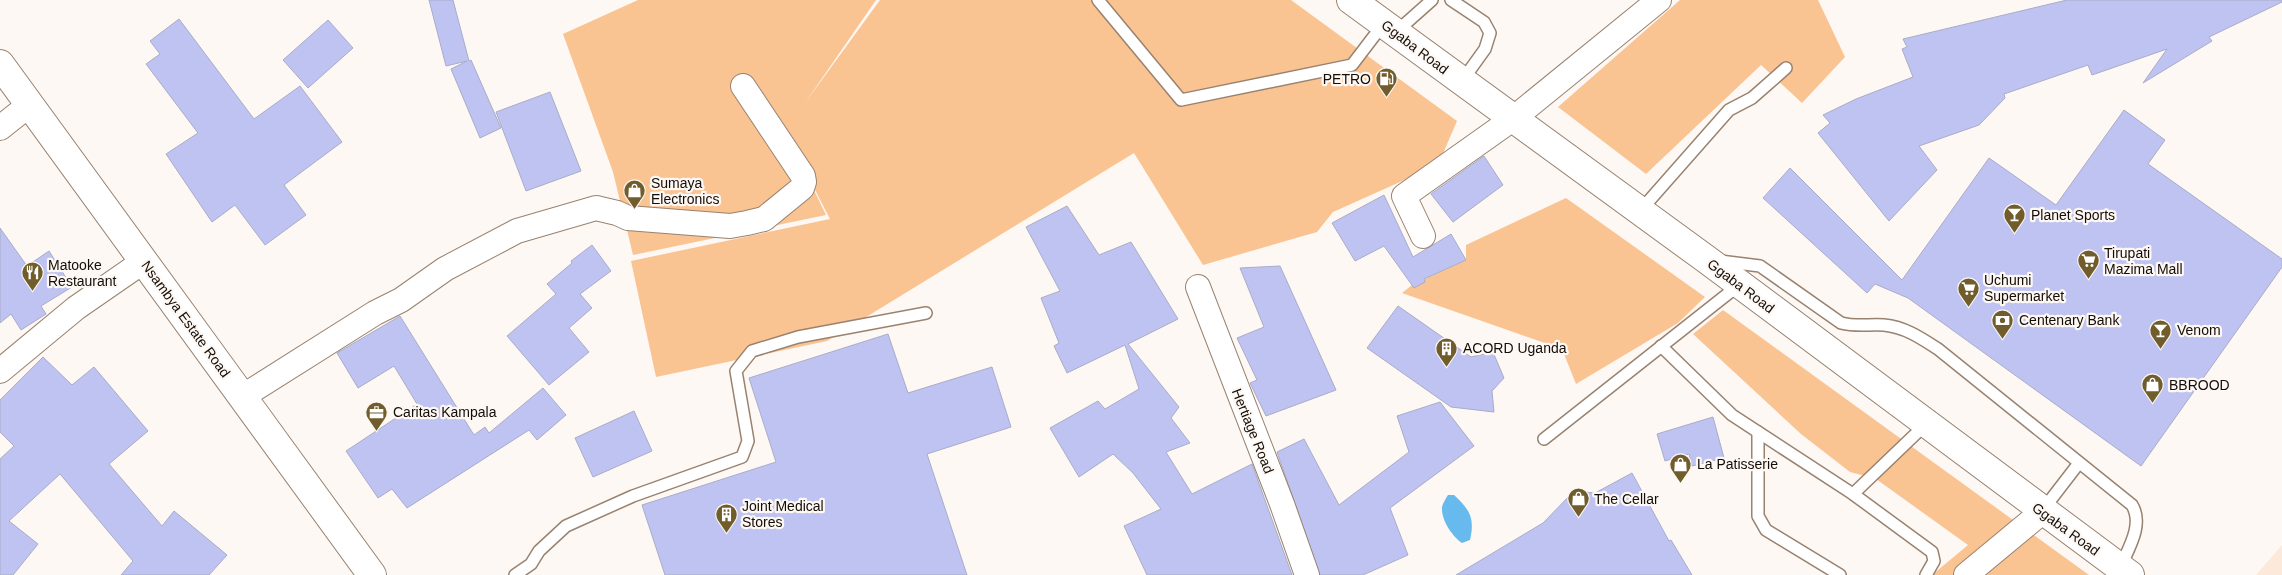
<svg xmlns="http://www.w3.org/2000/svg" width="2282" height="575" font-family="Helvetica,sans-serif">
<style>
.built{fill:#fce9d9}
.green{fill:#fac392}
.water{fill:#67baed}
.building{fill:#bec3f2;stroke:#a9acc8}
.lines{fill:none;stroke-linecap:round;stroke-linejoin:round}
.lane-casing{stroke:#99826f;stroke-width:14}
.street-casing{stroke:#99826f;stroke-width:26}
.secondary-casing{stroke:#99826f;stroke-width:30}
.lane{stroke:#fff;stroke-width:11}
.street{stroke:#fff;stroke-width:24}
.secondary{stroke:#fff;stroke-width:28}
.labels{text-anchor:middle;stroke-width:4.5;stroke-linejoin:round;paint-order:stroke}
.street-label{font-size:14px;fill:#140c06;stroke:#fdf8f4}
.poi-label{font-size:14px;fill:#140c06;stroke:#fdf8f4;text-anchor:start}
</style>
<rect width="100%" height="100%" fill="#fdf8f4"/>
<path class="built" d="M 2282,545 L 2282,575 L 2256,575 Z"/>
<g class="green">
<path d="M 638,0 L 876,0 L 805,103 L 880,0 L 1291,0 L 1457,121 L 1438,165 L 1333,212 L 1317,232 L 1203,265 L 1134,153 L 827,341 L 656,377 L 631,261 L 830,219 L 800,161 L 826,215 L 633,255 L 613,172 L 563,34 Z"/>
<path d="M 1680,0 L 1818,0 L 1845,57 L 1802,103 L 1761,65 L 1646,174 L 1558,107 Z"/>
<path d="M 1566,198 L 1705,297 L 1678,323 L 1576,384 L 1562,349 L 1402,293 L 1412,285 L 1466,260 L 1466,245 Z"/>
<path d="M 1723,310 L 2089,575 L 1932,575 L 1968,545 L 1876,479 L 1850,472 L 1801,434 L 1693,334 Z"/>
</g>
<path class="water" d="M 1448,495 L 1454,495 C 1470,510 1475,518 1470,540 L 1462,543 C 1452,536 1441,520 1442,507 C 1443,503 1446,498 1448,495 Z"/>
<g class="building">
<path d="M 429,0 L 453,0 L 469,61 L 471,60 L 501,128 L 480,138 L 451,69 L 467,61 L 446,66 Z"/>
<path d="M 2067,0 L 2282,0 L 2282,2 L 2209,37 L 2212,41 L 2143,83 L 2167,49 L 2092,75 L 2088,65 L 2004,94 L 2005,98 L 1979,125 L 1919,146 L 1937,170 L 1889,221 L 1818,133 L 1830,123 L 1823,115 L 1856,99 L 1913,77 L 1902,49 L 1907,47 L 1903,39 Z"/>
<path d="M 179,19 L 254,119 L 300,86 L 342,142 L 284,185 L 306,215 L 265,245 L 235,205 L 212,222 L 166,154 L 198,133 L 146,64 L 160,54 L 150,41 Z"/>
<path d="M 328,20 L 353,48 L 308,88 L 283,60 Z"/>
<path d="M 550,92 L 581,171 L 526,191 L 496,112 Z"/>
<path d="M 2124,110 L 2165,140 L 2148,164 L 2282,259 L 2282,267 L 2141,466 L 1908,298 L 1875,284 L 1867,293 L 1763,198 L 1790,168 L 1902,280 L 1989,158 L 2056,205 Z"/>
<path d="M 1484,156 L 1503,185 L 1453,222 L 1431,194 Z"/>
<path d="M 1384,195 L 1413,257 L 1451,234 L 1466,260 L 1424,279 L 1425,282 L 1414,288 L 1384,246 L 1355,261 L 1332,223 Z"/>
<path d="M 1067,206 L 1099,255 L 1131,242 L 1178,319 L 1128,344 L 1179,407 L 1171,418 L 1190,443 L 1166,452 L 1192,494 L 1252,464 L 1292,575 L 1147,575 L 1124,526 L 1161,509 L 1133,473 L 1113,454 L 1079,477 L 1050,428 L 1098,401 L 1105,409 L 1139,389 L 1125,345 L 1067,373 L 1054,346 L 1059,343 L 1041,298 L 1060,291 L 1026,227 Z"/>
<path d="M 0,228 L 27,266 L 49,251 L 72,287 L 41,306 L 46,314 L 21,330 L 11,314 L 0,323 Z"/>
<path d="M 592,245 L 611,271 L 580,294 L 592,308 L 569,328 L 589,352 L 549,385 L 507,336 L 556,294 L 547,284 L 572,263 L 571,261 Z"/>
<path d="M 1280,266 L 1336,390 L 1266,416 L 1250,383 L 1257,380 L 1237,338 L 1264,327 L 1240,268 Z"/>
<path d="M 1398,306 L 1471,357 L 1493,352 L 1504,378 L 1492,391 L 1494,412 L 1451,407 L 1367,348 Z"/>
<path d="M 400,316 L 474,435 L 485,427 L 489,433 L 543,388 L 566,415 L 537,440 L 529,430 L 407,508 L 392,489 L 378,498 L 346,451 L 417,404 L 394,366 L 358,388 L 337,353 Z"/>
<path d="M 888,334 L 908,393 L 992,367 L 1011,427 L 927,454 L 967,575 L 665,575 L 642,505 L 776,462 L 749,378 Z"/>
<path d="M 43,357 L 72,385 L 94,367 L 148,431 L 109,464 L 162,526 L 174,511 L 227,555 L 209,575 L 121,575 L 133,561 L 60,474 L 9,521 L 38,544 L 13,575 L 0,575 L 0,459 L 14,446 L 0,432 L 0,400 Z"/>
<path d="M 1440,402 L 1474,446 L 1390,508 L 1408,555 L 1363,575 L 1320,575 L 1277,452 L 1304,439 L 1339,505 L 1409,452 L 1397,416 Z"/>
<path d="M 634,411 L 652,451 L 593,477 L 575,438 Z"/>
<path d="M 1713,417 L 1724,458 L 1692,466 L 1689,454 L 1665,461 L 1657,434 Z"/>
<path d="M 1632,473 L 1669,541 L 1671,540 L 1692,575 L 1456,575 L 1543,523 L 1574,491 L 1595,493 Z"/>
</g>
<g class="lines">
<defs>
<g id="lane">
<path d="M 1098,0 L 1181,100 L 1352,65 L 1384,23"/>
<path d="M 1451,0 L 1484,22 L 1490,33 L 1485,49 L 1462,81"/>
<path d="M 1396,32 L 1432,0"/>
<path d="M 1640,211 L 1729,110 L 1752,98 L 1786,68"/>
<path d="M 1720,261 L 1760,266 L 1841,323 C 1857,327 1868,324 1884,325 C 1905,327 1921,338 1938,349 L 2132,505 C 2144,525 2128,549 2120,568"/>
<path d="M 1661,346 L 1732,415 L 1853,494 L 1932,552 L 1934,561 L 1926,575"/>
<path d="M 1758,432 L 1758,516 L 1766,530 L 1840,575"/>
<path d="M 1544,439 L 1739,285"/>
<path d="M 1853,494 L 1925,425"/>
<path d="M 2042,511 L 2079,463"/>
<path d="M 515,575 L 531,564 L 539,551 L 566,526 L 633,496 L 742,457 L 748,441 L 736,371 L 752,351 L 798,337 L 926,313"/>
</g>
<g id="street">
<path d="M 0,128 L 29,105"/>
<path d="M 1423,236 L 1404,196 L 1514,118 L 1659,0"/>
<path d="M 1198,287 L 1282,504 L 1307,575"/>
<path d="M 0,371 L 76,308 L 144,261"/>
<path d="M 242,397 L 375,313 L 401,300 L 445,269 L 517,231 L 596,208 L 617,213 L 628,218 L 730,226 L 747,223 L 764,219 L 802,188 L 804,182 L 803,176 L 743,86"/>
<path d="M 1966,575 L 2042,512"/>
</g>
<g id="secondary">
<path d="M 1351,0 L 1706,259 L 2130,575"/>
<path d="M 0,64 L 372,575"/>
</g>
</defs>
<use href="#lane" class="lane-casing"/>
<use href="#street" class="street-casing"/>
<use href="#secondary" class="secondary-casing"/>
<use href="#lane" class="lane"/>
<use href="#street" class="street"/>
<use href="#secondary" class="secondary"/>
</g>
<defs>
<symbol id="fuel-pin" viewBox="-11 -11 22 30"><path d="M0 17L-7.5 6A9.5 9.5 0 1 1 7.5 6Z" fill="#705d2b" stroke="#fdf8f4"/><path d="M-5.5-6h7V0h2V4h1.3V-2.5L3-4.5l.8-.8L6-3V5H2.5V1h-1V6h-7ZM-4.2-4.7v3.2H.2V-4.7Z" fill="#fff"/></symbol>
<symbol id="shop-pin" viewBox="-11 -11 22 30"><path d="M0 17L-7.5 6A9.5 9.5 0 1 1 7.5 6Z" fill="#705d2b" stroke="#fdf8f4"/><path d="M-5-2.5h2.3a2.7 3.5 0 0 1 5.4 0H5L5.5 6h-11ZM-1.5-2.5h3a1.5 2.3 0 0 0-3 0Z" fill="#fff"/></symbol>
<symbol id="bar-pin" viewBox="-11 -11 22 30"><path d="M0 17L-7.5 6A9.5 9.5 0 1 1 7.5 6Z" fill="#705d2b" stroke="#fdf8f4"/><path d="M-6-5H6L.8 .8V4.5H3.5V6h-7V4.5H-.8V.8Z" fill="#fff"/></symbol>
<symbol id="supermarket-pin" viewBox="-11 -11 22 30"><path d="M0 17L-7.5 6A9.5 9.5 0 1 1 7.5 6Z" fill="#705d2b" stroke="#fdf8f4"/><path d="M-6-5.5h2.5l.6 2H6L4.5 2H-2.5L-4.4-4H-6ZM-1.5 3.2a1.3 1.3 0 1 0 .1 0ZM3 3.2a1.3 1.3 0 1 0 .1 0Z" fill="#fff"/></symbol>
<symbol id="restaurant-pin" viewBox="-11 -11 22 30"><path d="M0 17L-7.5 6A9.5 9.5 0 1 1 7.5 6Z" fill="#705d2b" stroke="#fdf8f4"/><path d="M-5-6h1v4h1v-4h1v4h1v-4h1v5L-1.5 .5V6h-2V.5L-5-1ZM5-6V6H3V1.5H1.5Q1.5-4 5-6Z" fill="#fff"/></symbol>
<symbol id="bank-pin" viewBox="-11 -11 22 30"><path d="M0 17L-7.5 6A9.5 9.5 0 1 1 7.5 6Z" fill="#705d2b" stroke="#fdf8f4"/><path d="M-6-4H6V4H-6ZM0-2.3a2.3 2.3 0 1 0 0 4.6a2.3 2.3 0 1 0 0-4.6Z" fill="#fff"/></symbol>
<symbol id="building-pin" viewBox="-11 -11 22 30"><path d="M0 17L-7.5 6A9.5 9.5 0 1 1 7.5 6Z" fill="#705d2b" stroke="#fdf8f4"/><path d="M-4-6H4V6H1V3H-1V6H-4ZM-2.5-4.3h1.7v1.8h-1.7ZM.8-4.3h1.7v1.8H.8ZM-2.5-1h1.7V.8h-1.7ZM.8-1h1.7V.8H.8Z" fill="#fff"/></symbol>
<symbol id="office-pin" viewBox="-11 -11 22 30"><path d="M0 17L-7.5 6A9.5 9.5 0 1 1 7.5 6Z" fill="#705d2b" stroke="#fdf8f4"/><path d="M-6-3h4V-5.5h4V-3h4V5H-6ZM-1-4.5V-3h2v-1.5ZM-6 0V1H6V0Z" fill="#fff"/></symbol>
</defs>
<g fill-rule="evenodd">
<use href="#fuel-pin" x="1374" y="66" width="25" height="34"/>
<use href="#shop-pin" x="622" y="178" width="25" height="34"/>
<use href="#bar-pin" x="2002" y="202" width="25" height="34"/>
<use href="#supermarket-pin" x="2076" y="248" width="25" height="34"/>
<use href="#restaurant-pin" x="20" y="260" width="25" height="34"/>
<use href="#supermarket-pin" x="1956" y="276" width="25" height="34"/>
<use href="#bank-pin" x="1990" y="308" width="25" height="34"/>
<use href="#bar-pin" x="2148" y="318" width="25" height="34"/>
<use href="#building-pin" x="1434" y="336" width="25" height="34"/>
<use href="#shop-pin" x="2140" y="372" width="25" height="34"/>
<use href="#office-pin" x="364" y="400" width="25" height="34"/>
<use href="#shop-pin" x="1668" y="452" width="25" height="34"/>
<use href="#shop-pin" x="1566" y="486" width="25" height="34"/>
<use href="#building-pin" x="714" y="502" width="25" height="34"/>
</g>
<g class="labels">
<g class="street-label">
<text transform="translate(1415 47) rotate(37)" y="5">Ggaba Road</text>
<text transform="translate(1741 286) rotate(37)" y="5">Ggaba Road</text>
<text transform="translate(186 319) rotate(54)" y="5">Nsambya Estate Road</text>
<text transform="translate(1253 431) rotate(68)" y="5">Hertiage Road</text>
<text transform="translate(2066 529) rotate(36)" y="5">Ggaba Road</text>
</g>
<g class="poi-label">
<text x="1371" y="84" text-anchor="end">PETRO</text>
<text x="651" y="188">Sumaya<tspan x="651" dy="16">Electronics</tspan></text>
<text x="2031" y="220">Planet Sports</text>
<text x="2104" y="258">Tirupati<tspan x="2104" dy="16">Mazima Mall</tspan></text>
<text x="48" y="270">Matooke<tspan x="48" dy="16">Restaurant</tspan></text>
<text x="1984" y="285">Uchumi<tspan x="1984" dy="16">Supermarket</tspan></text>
<text x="2019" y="325">Centenary Bank</text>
<text x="2177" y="335">Venom</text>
<text x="1463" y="353">ACORD Uganda</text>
<text x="2169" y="390">BBROOD</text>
<text x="393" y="417">Caritas Kampala</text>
<text x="1697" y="469">La Patisserie</text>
<text x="1594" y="504">The Cellar</text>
<text x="742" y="511">Joint Medical<tspan x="742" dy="16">Stores</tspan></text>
</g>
</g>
</svg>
